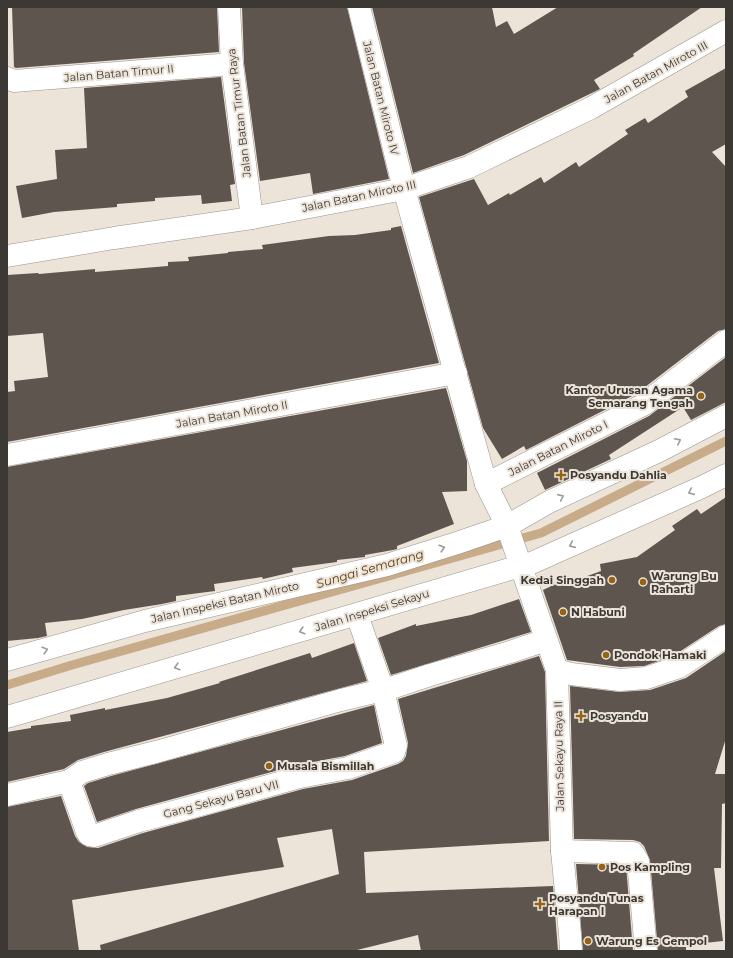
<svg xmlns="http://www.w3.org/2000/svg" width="733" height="958" font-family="Montserrat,sans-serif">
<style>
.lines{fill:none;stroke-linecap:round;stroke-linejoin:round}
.stream{stroke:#c8ab89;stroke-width:9}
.building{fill:#5e564e}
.minor-casing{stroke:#9c948a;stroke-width:23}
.minor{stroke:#fff;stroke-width:22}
.oneway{stroke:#9e9c9a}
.poi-dot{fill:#956316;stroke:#ece3d9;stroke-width:1.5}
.labels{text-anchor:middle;stroke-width:4;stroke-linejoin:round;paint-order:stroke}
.street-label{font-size:11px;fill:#3c3935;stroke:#ece3d9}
.poi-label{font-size:11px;font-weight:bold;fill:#3c3935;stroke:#ece3d9;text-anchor:start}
.water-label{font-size:12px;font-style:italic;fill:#57390e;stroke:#ece3d9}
</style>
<rect width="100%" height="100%" fill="#ece3d9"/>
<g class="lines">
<path class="stream" d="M 7,685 L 72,665 L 541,533 L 726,441"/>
</g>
<g class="building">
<path d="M 12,7 L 217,7 L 219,52 L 16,68 L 14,67 Z"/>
<path d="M 242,7 L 347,7 L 389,179 L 313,194 L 310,173 L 260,181 L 244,63 Z"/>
<path d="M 372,7 L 492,7 L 496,27 L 507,21 L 514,34 L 558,7 L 702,7 L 633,54 L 634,56 L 594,80 L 600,89 L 464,155 L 413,173 Z"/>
<path d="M 726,68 L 726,144 L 712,152 L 726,167 L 726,329 L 718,331 L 636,394 L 526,450 L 524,446 L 502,459 L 483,428 L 419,197 L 474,179 L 488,205 L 509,193 L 510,195 L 541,177 L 544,183 L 576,162 L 579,167 L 628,134 L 625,130 L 645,118 L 648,123 L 688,97 L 685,91 Z"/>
<path d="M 221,77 L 235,184 L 230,185 L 232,201 L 202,204 L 201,195 L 155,198 L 155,201 L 117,204 L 117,207 L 54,212 L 22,218 L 16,186 L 57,179 L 55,150 L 87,148 L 84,88 Z"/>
<path d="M 401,226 L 439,363 L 7,442 L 7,392 L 15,391 L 14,381 L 48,377 L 43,333 L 7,336 L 7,275 L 38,273 L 39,274 L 95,269 L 95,272 L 168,266 L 168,262 L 189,261 L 188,257 L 228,253 L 228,252 L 263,249 L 262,245 L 329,236 L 355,235 L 391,230 L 391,228 Z"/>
<path d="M 726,357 L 726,402 L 691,420 L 683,407 L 609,455 L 611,459 L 545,490 L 537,473 L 649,416 Z"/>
<path d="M 446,388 L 467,461 L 467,491 L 442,492 L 454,524 L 397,546 L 397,549 L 393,550 L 365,555 L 365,557 L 337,560 L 337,562 L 292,568 L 293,572 L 263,579 L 262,577 L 214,584 L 215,591 L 176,596 L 176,601 L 162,604 L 124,610 L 82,619 L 45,623 L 47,636 L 38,638 L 7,641 L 7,467 Z"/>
<path d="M 726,497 L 726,624 L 719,626 L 673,656 L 644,666 L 620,667 L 567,660 L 543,590 L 562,581 L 563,585 L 601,571 L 600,564 L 637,557 L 675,530 L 672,526 L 697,509 L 701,514 Z"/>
<path d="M 519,599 L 531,632 L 391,675 L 378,638 L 416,624 L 416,626 L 471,615 Z"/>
<path d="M 354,643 L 367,681 L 104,752 L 78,760 L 64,769 L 7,782 L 7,732 L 31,728 L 31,726 L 71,721 L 70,715 L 105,708 L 105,710 L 167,698 L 220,683 L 219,682 L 310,653 L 312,658 Z"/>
<path d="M 726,651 L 726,738 L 715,774 L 726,774 L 726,803 L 722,804 L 721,868 L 714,868 L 723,941 L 686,945 L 686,951 L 658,951 L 650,860 L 644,846 L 640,842 L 633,840 L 574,839 L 570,686 L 619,692 L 650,690 L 686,678 Z"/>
<path d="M 539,656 L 545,672 L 549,841 L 364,852 L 366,893 L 553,886 L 558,951 L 421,951 L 418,935 L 353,951 L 101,951 L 100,945 L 339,874 L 332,829 L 277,838 L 284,867 L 72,900 L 79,951 L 7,951 L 7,807 L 61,796 L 75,836 L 79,842 L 87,847 L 98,848 L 143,833 L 303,789 L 352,780 L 398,764 L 403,761 L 406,756 L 408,743 L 398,699 Z"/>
<path d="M 374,705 L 382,743 L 345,756 L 297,765 L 136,809 L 97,822 L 84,786 L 88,783 L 111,776 Z"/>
<path d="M 576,864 L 626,865 L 633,951 L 583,951 Z"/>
</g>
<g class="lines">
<defs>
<g id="minor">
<path d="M 229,7 L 232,64 L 252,218"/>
<path d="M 359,7 L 404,189 L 486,484 L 507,526 L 557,670 L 562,851 L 570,934 L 571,951"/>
<path d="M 7,78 L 14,81 L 232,64"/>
<path d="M 7,256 L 114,238 L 252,218 L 404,189 L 469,167 L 591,108 L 726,31"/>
<path d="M 7,455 L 456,373"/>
<path d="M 486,484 L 643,405 L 726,341"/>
<path d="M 7,660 L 145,621 L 387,565 L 457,543 L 507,526 L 549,502 L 659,451 L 726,416"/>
<path d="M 557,670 L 571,674 L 620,680 L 646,678 L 679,667 L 726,636"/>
<path d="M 7,717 L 520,566 L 527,565 L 702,487 L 726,475"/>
<path d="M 69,781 L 87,832 L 89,835 L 94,836 L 139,821 L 196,806 L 300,777 L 348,768 L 394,752 L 396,746 L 383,690 L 357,615"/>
<path d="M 7,795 L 69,781 L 82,772 L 108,764 L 156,752 L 341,700 L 391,688 L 430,675 L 507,653 L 546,640"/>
<path d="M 562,851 L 633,853 L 638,861 L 646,951"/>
</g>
</defs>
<use href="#minor" class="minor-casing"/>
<use href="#minor" class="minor"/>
</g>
<defs><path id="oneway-chevron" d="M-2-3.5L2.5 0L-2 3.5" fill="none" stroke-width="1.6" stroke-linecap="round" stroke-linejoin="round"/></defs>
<g class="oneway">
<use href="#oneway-chevron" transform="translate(678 441) rotate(-27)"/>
<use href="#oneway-chevron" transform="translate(691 492) rotate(156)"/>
<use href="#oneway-chevron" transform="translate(561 497) rotate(-24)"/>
<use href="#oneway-chevron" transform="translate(572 545) rotate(156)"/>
<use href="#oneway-chevron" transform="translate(442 548) rotate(-17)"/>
<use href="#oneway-chevron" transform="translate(302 631) rotate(164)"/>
<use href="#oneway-chevron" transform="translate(45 650) rotate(-16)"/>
<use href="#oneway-chevron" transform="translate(177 667) rotate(164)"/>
</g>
<g class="poi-dot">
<circle cx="701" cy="396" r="4"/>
<path d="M559 469h4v4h4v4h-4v4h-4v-4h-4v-4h4z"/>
<circle cx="612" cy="580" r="4"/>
<circle cx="643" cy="582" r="4"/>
<circle cx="563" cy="612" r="4"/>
<circle cx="606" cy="655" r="4"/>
<path d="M579 710h4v4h4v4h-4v4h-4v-4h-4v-4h4z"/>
<circle cx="269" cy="766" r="4"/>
<circle cx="602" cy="867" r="4"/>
<path d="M538 898h4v4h4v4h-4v4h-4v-4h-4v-4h4z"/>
<circle cx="588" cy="941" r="4"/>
</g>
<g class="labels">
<g class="street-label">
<text transform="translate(656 72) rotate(-29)" y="4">Jalan Batan Miroto III</text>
<text transform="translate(119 73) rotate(-5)" y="4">Jalan Batan Timur II</text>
<text transform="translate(381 98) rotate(76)" y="4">Jalan Batan Miroto IV</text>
<text transform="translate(239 113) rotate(-97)" y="4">Jalan Batan Timur Raya</text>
<text transform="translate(359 196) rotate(-12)" y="4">Jalan Batan Miroto III</text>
<text transform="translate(232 414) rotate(-10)" y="4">Jalan Batan Miroto II</text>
<text transform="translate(558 448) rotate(-27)" y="4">Jalan Batan Miroto I</text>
<text transform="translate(225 602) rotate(-13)" y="4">Jalan Inspeksi Batan Miroto</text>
<text transform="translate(372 610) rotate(-17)" y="4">Jalan Inspeksi Sekayu</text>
<text transform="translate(559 756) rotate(-91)" y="4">Jalan Sekayu Raya II</text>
<text transform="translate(221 799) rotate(-15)" y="4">Gang Sekayu Baru VII</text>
</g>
<g class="poi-label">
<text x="693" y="394" text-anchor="end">Kantor Urusan Agama<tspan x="693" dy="13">Semarang Tengah</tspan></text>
<text x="570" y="479">Posyandu Dahlia</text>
<text x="651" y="580">Warung Bu<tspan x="651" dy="13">Raharti</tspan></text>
<text x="604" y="584" text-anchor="end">Kedai Singgah</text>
<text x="571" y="616">N Habuni</text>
<text x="614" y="659">Pondok Hamaki</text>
<text x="590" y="720">Posyandu</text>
<text x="277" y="770">Musala Bismillah</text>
<text x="610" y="871">Pos Kampling</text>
<text x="549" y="902">Posyandu Tunas<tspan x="549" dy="13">Harapan I</tspan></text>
<text x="596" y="945">Warung Es Gempol</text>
</g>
<g class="water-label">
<text transform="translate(370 569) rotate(-16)" y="4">Sungai Semarang</text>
</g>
</g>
<rect width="733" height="958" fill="none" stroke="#3c3935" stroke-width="16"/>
</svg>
